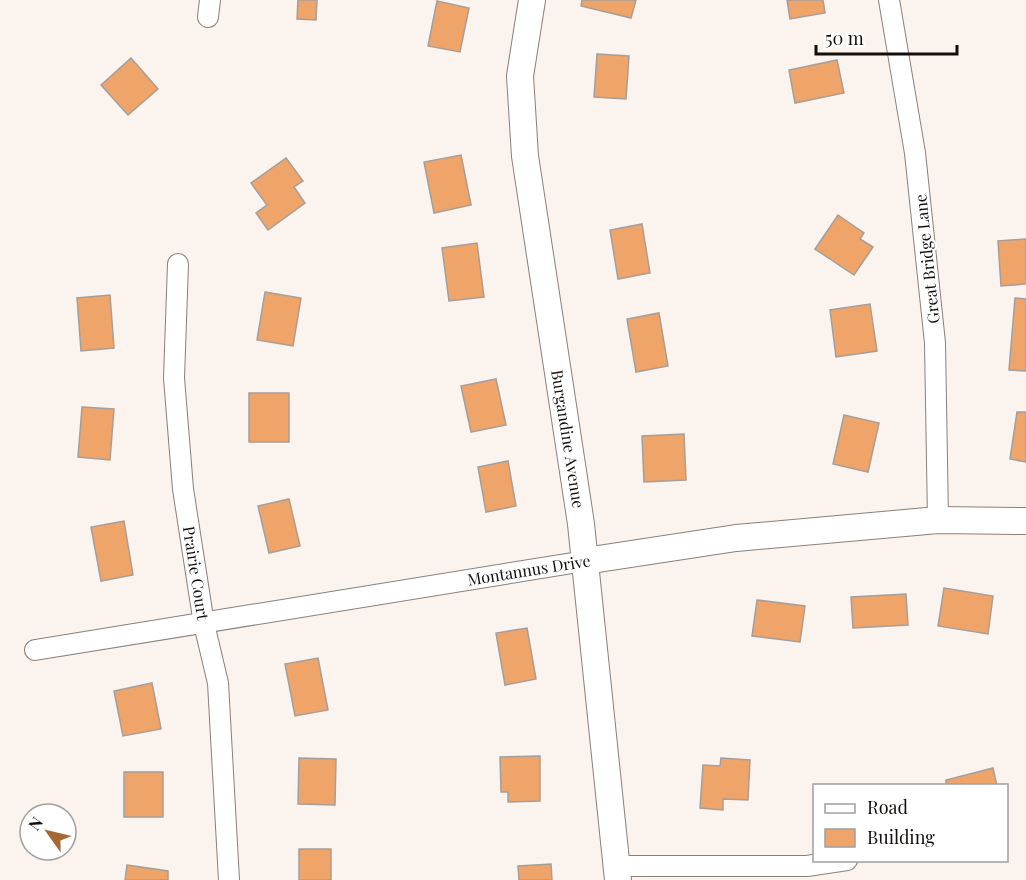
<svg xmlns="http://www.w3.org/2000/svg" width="1026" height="880" font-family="'Playfair Display',serif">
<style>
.building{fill:#efa469;stroke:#a69e99;stroke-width:1.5}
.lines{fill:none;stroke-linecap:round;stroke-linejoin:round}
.minor-casing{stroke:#88807b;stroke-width:22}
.tertiary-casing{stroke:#88807b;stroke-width:28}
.minor{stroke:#fff;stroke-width:20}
.tertiary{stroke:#fff;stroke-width:26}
.labels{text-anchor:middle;stroke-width:4.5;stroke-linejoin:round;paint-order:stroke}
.street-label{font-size:16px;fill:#120f0d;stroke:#fff}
</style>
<rect width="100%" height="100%" fill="#fbf3ed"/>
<g class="building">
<path d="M 298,0 L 317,0 L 316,20 L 297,19 Z"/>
<path d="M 582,0 L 636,0 L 631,18 L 581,6 Z"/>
<path d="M 787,0 L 823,0 L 825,13 L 790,19 Z"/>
<path d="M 437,1 L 469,8 L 460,52 L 428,46 Z"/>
<path d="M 597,54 L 629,56 L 626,99 L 594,97 Z"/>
<path d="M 131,58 L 158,89 L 128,115 L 101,85 Z"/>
<path d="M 837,60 L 844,93 L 795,103 L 789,70 Z"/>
<path d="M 461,155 L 471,205 L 434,213 L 424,162 Z"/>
<path d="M 286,158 L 303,181 L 294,187 L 305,203 L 268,230 L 256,213 L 267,205 L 251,183 Z"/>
<path d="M 838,215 L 864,233 L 860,239 L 873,247 L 854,275 L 815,249 Z"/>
<path d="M 642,224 L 650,273 L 618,279 L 610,230 Z"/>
<path d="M 1026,239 L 1026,284 L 1001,286 L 998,241 Z"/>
<path d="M 477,243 L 484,297 L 449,301 L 442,248 Z"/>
<path d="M 265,292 L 301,298 L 293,346 L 257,340 Z"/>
<path d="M 110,295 L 114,348 L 81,351 L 77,298 Z"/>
<path d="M 1015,298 L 1026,299 L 1026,371 L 1009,370 Z"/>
<path d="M 870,304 L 877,351 L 836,357 L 830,310 Z"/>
<path d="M 659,313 L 668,366 L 636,372 L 627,319 Z"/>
<path d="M 496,379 L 506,425 L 471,432 L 461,386 Z"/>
<rect x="249" y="393" width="40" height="49"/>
<path d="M 82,407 L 114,409 L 110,460 L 78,457 Z"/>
<path d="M 1017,412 L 1026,412 L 1026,462 L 1010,459 Z"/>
<path d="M 844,415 L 879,423 L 868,472 L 833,464 Z"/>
<path d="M 684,434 L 686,480 L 644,482 L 642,436 Z"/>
<path d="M 508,461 L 516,506 L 486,512 L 478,467 Z"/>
<path d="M 289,499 L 300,546 L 269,553 L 258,506 Z"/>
<path d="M 124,521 L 133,575 L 101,581 L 91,527 Z"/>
<path d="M 944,588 L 993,596 L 988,634 L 938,626 Z"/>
<path d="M 906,594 L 908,625 L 853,628 L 851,597 Z"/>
<path d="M 757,600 L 805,606 L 800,642 L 752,636 Z"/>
<path d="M 527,628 L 536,679 L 505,685 L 496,633 Z"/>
<path d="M 318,658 L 328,710 L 295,716 L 285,664 Z"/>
<path d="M 152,683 L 161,729 L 123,736 L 114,691 Z"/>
<path d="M 540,756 L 540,801 L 508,802 L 508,792 L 501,792 L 500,757 Z"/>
<path d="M 299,758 L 336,759 L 335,805 L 298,804 Z"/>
<path d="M 721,758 L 750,760 L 748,800 L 723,799 L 723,810 L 700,808 L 703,765 L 720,766 Z"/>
<path d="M 993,768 L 997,786 L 946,786 L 946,780 Z"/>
<rect x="124" y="772" width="39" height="45"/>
<rect x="299" y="849" width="32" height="31"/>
<path d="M 551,864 L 552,880 L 519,880 L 518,866 Z"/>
<path d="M 127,865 L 168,871 L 168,880 L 125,880 Z"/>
</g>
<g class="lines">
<defs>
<g id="minor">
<path d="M 889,0 L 915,153 L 935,343 L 938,520"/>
<path d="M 208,17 L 210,0"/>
<path d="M 178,264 L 174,378 L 183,489 L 204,624 L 218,683 L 229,880"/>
<path d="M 35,650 L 585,561"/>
<path d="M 618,866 L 807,866 L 847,860"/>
</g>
<g id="tertiary">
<path d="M 532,0 L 520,76 L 525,156 L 581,524 L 618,880"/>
<path d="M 585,561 L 736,538 L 938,520 L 1026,521"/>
</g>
</defs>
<use href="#minor" class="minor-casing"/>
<use href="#tertiary" class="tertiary-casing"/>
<use href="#minor" class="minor"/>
<use href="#tertiary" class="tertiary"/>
</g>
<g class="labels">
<g class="street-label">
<text transform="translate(927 259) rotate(-96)" y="6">Great Bridge Lane</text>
<text transform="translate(568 439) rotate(81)" y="6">Burgandine Avenue</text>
<text transform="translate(529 570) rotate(-9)" y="6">Montannus Drive</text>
<text transform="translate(196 573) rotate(81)" y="6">Prairie Court</text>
</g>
</g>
<rect x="813" y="784" width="195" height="78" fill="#ffffff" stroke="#a09f9e" stroke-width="1.5"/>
<rect x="825" y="804" width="30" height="9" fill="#ffffff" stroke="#a09f9e" stroke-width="1.5"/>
<text x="867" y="814" font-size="18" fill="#120f0d">Road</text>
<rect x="825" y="829" width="30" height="18" fill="#efa469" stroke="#a09f9e" stroke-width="1.5"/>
<text x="867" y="844" font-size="18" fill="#120f0d">Building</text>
<g transform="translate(48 832) rotate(304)"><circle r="28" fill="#ffffff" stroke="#a09f9e" stroke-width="1.5"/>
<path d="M0-4.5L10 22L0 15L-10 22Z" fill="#a76731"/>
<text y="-9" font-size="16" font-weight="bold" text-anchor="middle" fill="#120f0d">N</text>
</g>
<path d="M816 45v9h141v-9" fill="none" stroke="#120f0d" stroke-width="3"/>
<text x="825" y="45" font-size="18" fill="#120f0d" stroke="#ffffff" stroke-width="4.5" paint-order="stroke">50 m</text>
</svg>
